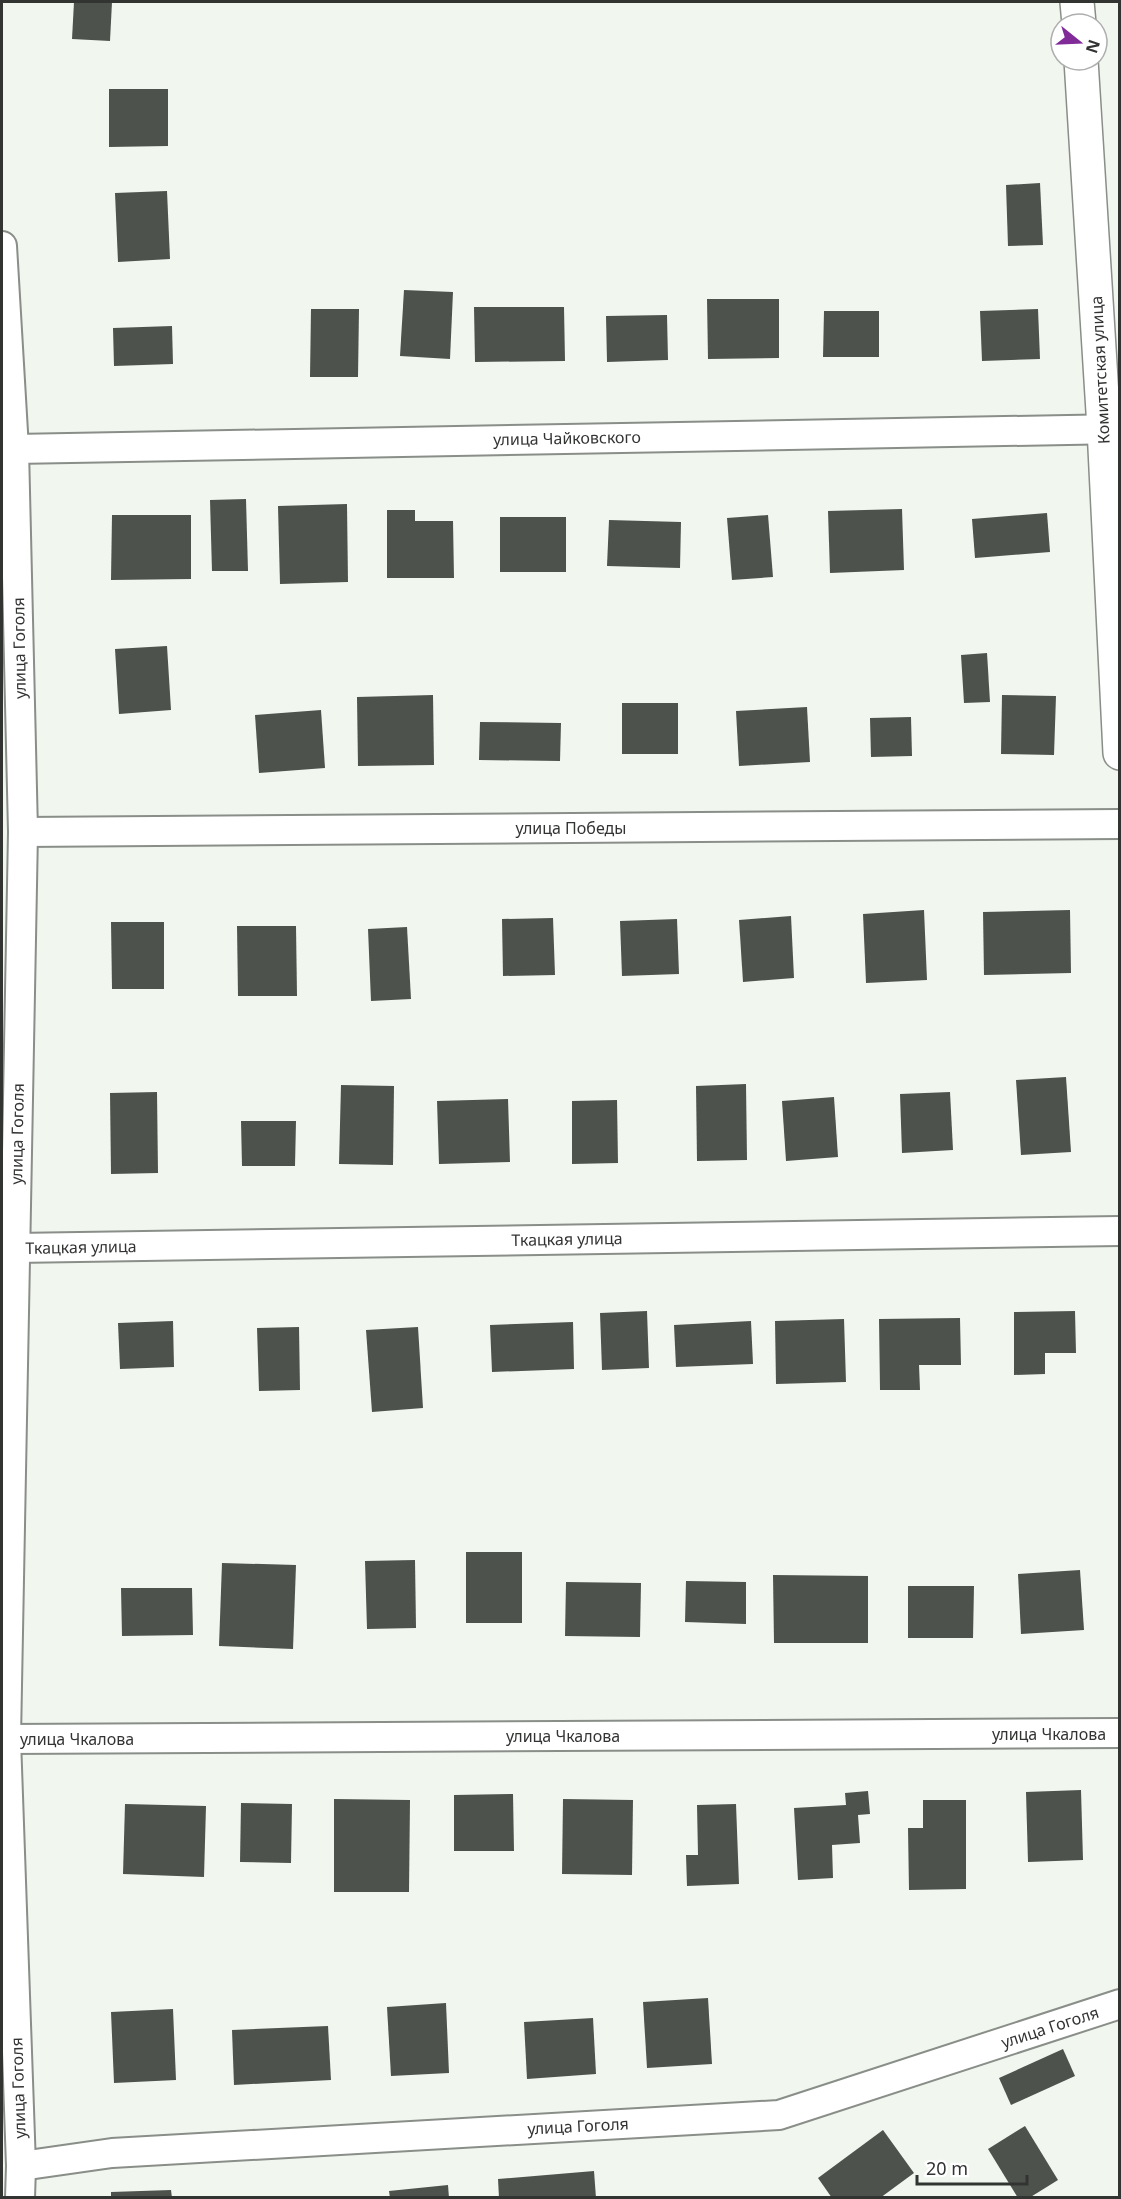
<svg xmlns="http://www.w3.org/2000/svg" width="1121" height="2199" font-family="'Noto Sans',sans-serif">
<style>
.building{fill:#4e524c}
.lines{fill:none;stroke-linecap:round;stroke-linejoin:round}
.minor-casing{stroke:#898e88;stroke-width:32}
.tertiary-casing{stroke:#898e88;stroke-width:36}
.minor{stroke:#fff;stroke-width:28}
.tertiary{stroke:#fff;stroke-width:33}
.labels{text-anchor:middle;stroke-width:6;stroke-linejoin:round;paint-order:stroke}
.street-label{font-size:16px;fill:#323432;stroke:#fff}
</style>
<rect width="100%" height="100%" fill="#f1f6ef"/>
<g class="building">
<path d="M 74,2 L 112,2 L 110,41 L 72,39 Z"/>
<path d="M 109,89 L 168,89 L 168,146 L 109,147 Z"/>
<path d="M 1040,183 L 1043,245 L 1008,246 L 1006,185 Z"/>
<path d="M 167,191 L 170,259 L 118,262 L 115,193 Z"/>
<path d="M 404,290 L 453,292 L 450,359 L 400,356 Z"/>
<path d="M 707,299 L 779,299 L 779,358 L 708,359 Z"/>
<path d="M 474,307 L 564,307 L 565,361 L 475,362 Z"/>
<path d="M 311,309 L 359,309 L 358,377 L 310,377 Z"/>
<path d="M 1038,309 L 1040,359 L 982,361 L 980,311 Z"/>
<path d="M 824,311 L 879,311 L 879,357 L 823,357 Z"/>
<path d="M 667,315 L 668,360 L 607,362 L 606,316 Z"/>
<path d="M 172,326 L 173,364 L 114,366 L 113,328 Z"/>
<path d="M 246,499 L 248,571 L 212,571 L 210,500 Z"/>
<path d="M 347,504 L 348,582 L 280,584 L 278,506 Z"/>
<path d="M 902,509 L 904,570 L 830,573 L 828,511 Z"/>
<path d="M 387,510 L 415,510 L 415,521 L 453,521 L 454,578 L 387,578 Z"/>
<path d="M 1047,513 L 1050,552 L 975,558 L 972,519 Z"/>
<path d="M 112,515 L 191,515 L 191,579 L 111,580 Z"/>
<path d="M 768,515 L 773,577 L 732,580 L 727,518 Z"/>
<rect x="500" y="517" width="66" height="55"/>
<path d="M 609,520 L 681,522 L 680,568 L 607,566 Z"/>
<path d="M 167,646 L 171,710 L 119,714 L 115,649 Z"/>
<path d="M 987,653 L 990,702 L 964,703 L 961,655 Z"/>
<path d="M 433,695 L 434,765 L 358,766 L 357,697 Z"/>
<path d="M 1002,695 L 1056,696 L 1054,755 L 1001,754 Z"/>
<rect x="622" y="703" width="56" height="51"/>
<path d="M 807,707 L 810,762 L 739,766 L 736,711 Z"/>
<path d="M 321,710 L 325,768 L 259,773 L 255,715 Z"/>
<path d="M 911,717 L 912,756 L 871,757 L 870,718 Z"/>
<path d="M 480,722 L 561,723 L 560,761 L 479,760 Z"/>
<path d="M 924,910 L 927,980 L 866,983 L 863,914 Z"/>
<path d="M 1070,910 L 1071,973 L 984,975 L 983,912 Z"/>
<path d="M 791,916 L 794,978 L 743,982 L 739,920 Z"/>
<path d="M 553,918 L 555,975 L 503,976 L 502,919 Z"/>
<path d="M 677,919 L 679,974 L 622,976 L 620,921 Z"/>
<path d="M 111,922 L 164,922 L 164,989 L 112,989 Z"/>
<path d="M 237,926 L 296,926 L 297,996 L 238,996 Z"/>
<path d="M 407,927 L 411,999 L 371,1001 L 368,929 Z"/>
<path d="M 1066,1077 L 1071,1152 L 1021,1155 L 1016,1080 Z"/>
<path d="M 746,1084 L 747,1160 L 697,1161 L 696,1086 Z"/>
<path d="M 341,1085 L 394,1086 L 393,1165 L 339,1164 Z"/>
<path d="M 157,1092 L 158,1173 L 111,1174 L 110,1093 Z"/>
<path d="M 950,1092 L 953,1150 L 902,1153 L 900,1094 Z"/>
<path d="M 834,1097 L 838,1157 L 786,1161 L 782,1101 Z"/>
<path d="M 508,1099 L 510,1162 L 439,1164 L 437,1101 Z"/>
<path d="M 617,1100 L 618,1163 L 572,1164 L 572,1101 Z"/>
<path d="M 241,1121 L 296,1121 L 295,1166 L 242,1166 Z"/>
<path d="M 647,1311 L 649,1368 L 602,1370 L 600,1313 Z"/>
<path d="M 1075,1311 L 1076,1353 L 1045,1353 L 1045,1374 L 1014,1375 L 1014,1312 Z"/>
<path d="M 960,1318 L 961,1365 L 919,1365 L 920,1390 L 880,1390 L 879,1319 Z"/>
<path d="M 844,1319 L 846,1382 L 776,1384 L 775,1321 Z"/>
<path d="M 173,1321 L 174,1367 L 120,1369 L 118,1323 Z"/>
<path d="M 751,1321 L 753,1364 L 676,1367 L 674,1325 Z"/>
<path d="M 573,1322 L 574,1369 L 492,1372 L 490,1325 Z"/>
<path d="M 299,1327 L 300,1390 L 259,1391 L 257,1328 Z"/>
<path d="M 418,1327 L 423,1408 L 372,1412 L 366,1330 Z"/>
<rect x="466" y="1552" width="56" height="71"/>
<path d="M 415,1560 L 416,1628 L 367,1629 L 365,1561 Z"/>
<path d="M 222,1563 L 296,1565 L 293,1649 L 219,1646 Z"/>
<path d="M 1080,1570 L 1084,1630 L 1021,1634 L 1018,1574 Z"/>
<path d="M 773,1575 L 868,1576 L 868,1643 L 774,1643 Z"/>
<path d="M 686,1581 L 746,1582 L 746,1624 L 685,1622 Z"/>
<path d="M 566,1582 L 641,1583 L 640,1637 L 565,1636 Z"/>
<path d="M 908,1586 L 974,1586 L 973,1638 L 908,1638 Z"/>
<path d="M 121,1588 L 192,1588 L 193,1635 L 122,1636 Z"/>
<path d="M 1081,1790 L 1083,1860 L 1028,1862 L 1026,1792 Z"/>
<path d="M 868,1791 L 870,1814 L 858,1815 L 860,1843 L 832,1845 L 833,1878 L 798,1880 L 794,1808 L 846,1805 L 845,1793 Z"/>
<path d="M 513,1794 L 514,1851 L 454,1851 L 454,1795 Z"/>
<path d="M 334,1799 L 410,1800 L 409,1892 L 334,1892 Z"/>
<path d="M 563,1799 L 633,1800 L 632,1875 L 562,1874 Z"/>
<path d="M 923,1800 L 966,1800 L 966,1889 L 909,1890 L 908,1828 L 923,1828 Z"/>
<path d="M 241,1803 L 292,1804 L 291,1863 L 240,1862 Z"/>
<path d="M 125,1804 L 206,1806 L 204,1877 L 123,1874 Z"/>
<path d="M 736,1804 L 739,1884 L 687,1886 L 686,1855 L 698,1855 L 697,1805 Z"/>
<path d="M 708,1998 L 712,2064 L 647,2068 L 643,2002 Z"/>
<path d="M 446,2003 L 449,2073 L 391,2076 L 387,2007 Z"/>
<path d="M 173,2009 L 176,2080 L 114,2083 L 111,2012 Z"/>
<path d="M 593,2018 L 596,2074 L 527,2079 L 524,2022 Z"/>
<path d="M 328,2026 L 331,2080 L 234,2085 L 232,2030 Z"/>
<path d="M 1063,2049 L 1075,2076 L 1011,2105 L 999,2078 Z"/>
<path d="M 1025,2126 L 1058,2180 L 1029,2198 L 1018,2198 L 988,2149 Z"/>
<path d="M 883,2130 L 914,2173 L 880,2198 L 832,2198 L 818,2178 Z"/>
<path d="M 594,2171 L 596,2198 L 499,2198 L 498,2179 Z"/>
<path d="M 448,2185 L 449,2198 L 390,2198 L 389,2191 Z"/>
<path d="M 171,2190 L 172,2198 L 111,2198 L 111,2192 Z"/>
</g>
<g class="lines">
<defs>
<g id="minor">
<path d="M 2,246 L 14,449 L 23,832 L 6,1739 L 21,2166 L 20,2198"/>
<path d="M 14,449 L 1120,429"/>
<path d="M 23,832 L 1120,824"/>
<path d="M 15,1248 L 1120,1231"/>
<path d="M 6,1739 L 1120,1733"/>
<path d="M 21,2166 L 112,2153 L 779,2115 L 1120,2004"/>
</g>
<g id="tertiary">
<path d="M 1077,2 L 1079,24"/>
<path d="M 1081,60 L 1104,428 L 1120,753"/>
</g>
</defs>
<use href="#minor" class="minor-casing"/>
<use href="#tertiary" class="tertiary-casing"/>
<use href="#minor" class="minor"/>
<use href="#tertiary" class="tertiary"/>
</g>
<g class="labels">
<g class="street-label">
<text transform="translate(1100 370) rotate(-93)" y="6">Комитетская улица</text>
<text transform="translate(567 438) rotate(-1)" y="6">улица Чайковского</text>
<text transform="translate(19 648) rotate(-91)" y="6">улица Гоголя</text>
<text x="571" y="834">улица Победы</text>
<text transform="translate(17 1134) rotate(-89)" y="6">улица Гоголя</text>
<text transform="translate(567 1239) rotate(-1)" y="6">Ткацкая улица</text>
<text transform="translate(81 1247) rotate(-1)" y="6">Ткацкая улица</text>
<text x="1049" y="1740">улица Чкалова</text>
<text x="563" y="1742">улица Чкалова</text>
<text x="77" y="1745">улица Чкалова</text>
<text transform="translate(1050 2027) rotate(-18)" y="6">улица Гоголя</text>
<text transform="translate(18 2088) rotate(-92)" y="6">улица Гоголя</text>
<text transform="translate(578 2126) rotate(-3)" y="6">улица Гоголя</text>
</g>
</g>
<rect width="1121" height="2199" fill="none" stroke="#323432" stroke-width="6"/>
<g transform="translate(1079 42) rotate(108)"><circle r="28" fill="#ffffff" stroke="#adaead" stroke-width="1.5"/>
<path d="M0-4.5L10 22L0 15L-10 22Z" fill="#812b99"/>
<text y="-9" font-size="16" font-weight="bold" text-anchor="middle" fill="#323432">N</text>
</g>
<path d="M917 2175v9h110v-9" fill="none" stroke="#323432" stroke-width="3"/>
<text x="926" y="2175" font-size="18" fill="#323432" stroke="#ffffff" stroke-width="4.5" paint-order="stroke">20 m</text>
</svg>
